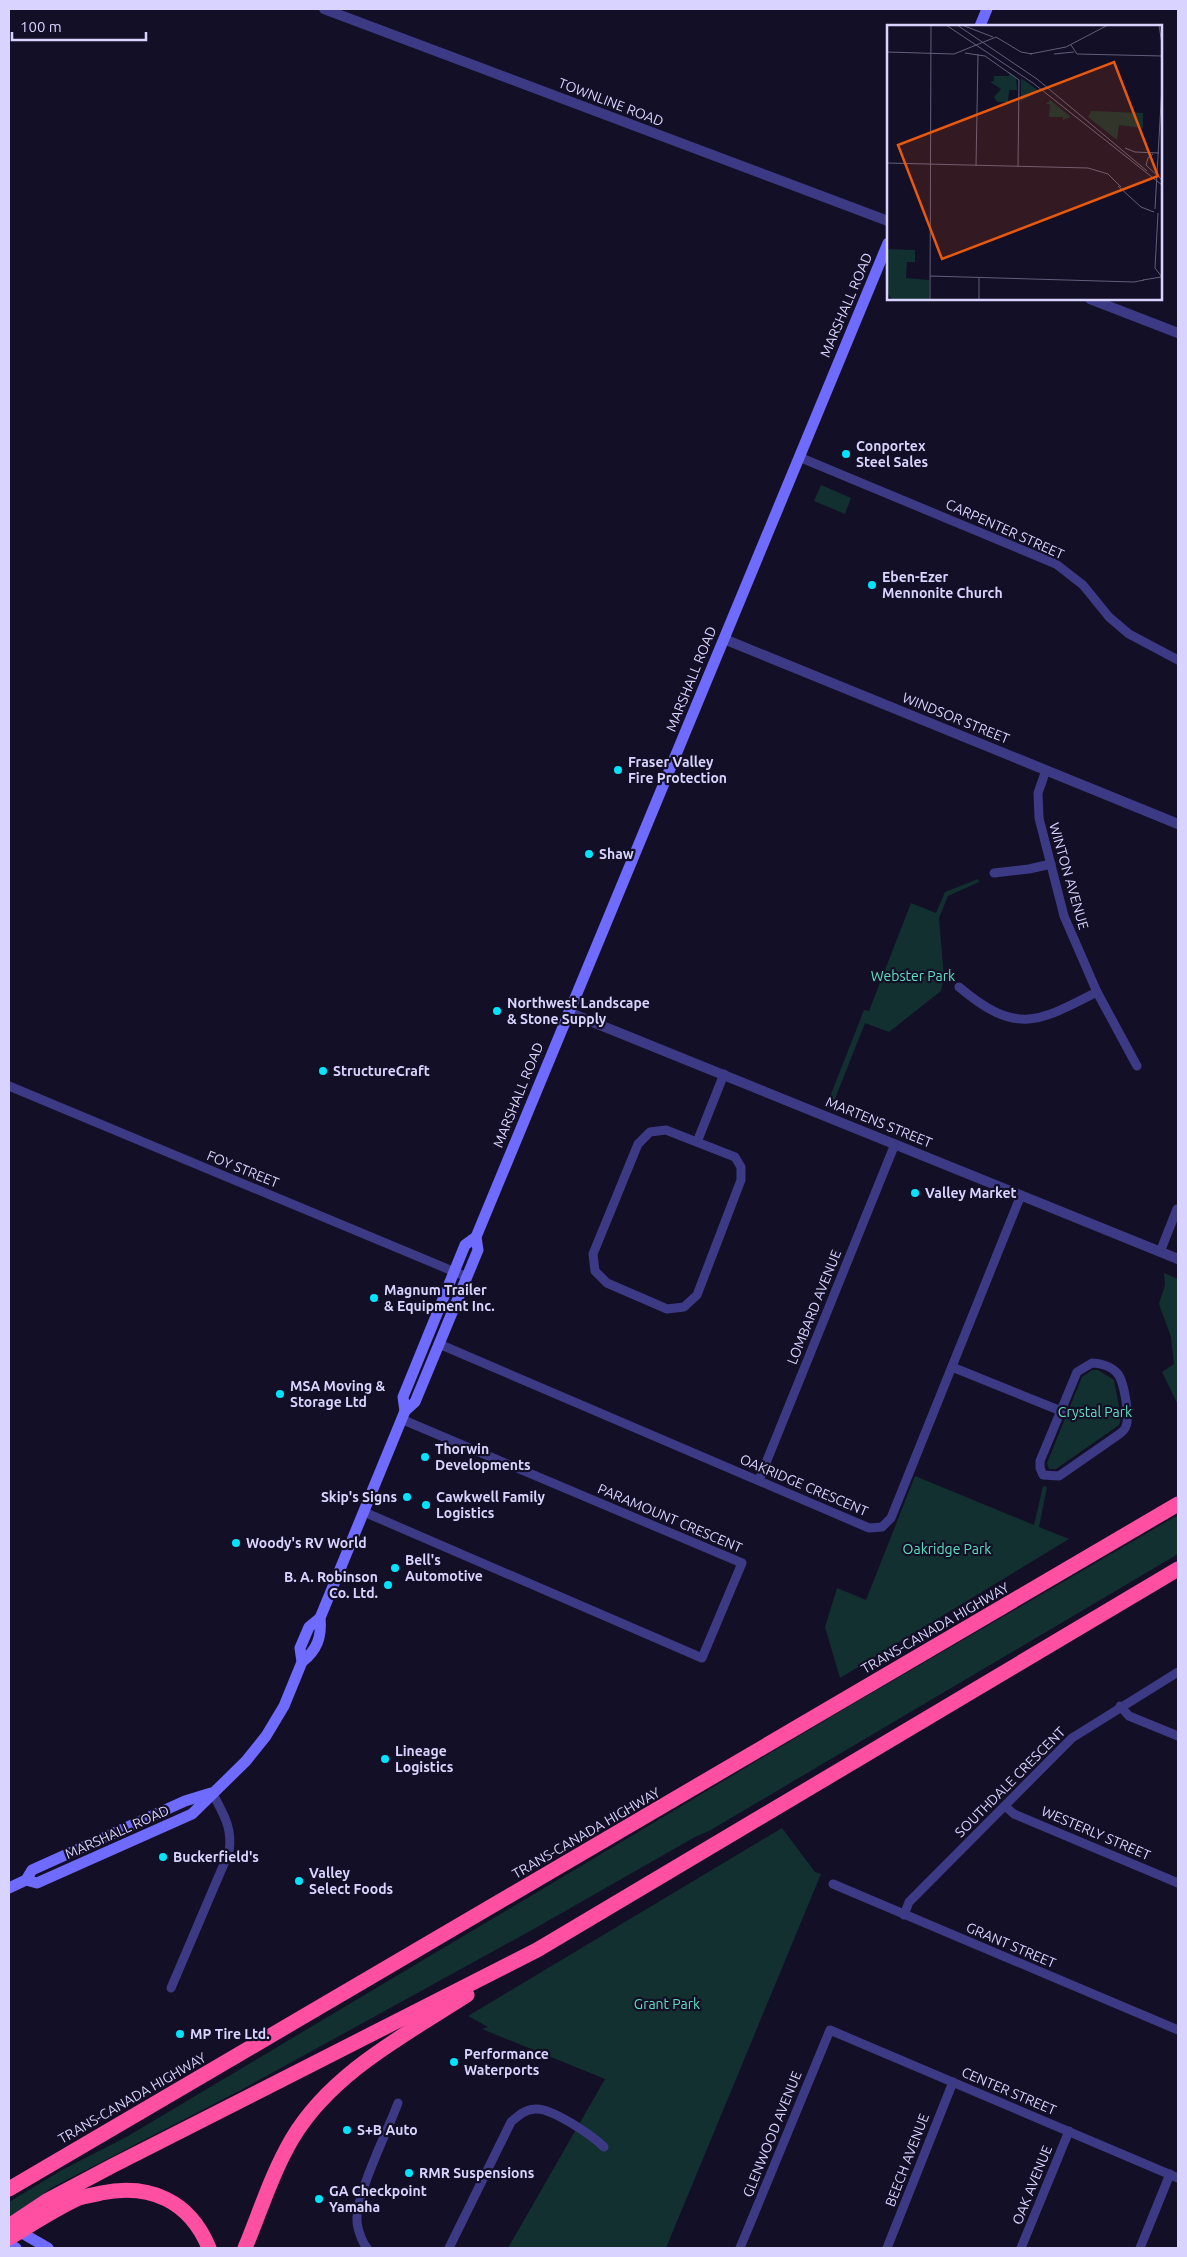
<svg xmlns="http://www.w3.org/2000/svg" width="1187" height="2257" font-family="Ubuntu,sans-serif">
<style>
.green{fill:#12302f}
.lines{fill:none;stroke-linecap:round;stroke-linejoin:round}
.minor{stroke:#3d3a85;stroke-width:9}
.tertiary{stroke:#3d3a85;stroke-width:10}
.secondary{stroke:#6f6bff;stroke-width:11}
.motorway{stroke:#ff4fa3;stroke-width:15}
.poi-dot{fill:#00e5ff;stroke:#130f26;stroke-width:2}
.labels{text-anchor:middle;stroke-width:4.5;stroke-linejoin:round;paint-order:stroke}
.street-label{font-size:14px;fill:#d9d4ff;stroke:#130f26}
.poi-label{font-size:14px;font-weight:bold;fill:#d9d4ff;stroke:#130f26;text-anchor:start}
.park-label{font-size:14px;fill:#5fe0c0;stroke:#130f26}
.inset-road{fill:none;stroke:#625e7d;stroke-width:1}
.view{fill:#e8590c;fill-opacity:0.15;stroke:#e8590c;stroke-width:2.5}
.inset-edge{fill:none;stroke:#d9d4ff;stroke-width:2.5}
</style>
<rect width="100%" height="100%" fill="#130f26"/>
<g class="green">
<path d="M 821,485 L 851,498 L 845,514 L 814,501 Z"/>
<path d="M 978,879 L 979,882 L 948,896 L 939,918 L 944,977 L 941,991 L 889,1032 L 865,1023 L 831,1109 L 826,1107 L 864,1010 L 869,1011 L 911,903 L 936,913 L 945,892 Z"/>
<path d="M 1164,1273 L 1178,1279 L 1178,1405 L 1162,1372 L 1174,1364 L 1171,1337 L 1159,1304 L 1165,1285 Z"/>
<path d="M 1092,1370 L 1098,1370 L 1114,1380 L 1121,1418 L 1119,1425 L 1056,1469 L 1049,1469 L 1047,1463 L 1082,1377 Z"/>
<path d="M 915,1476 L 1034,1525 L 1043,1486 L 1047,1487 L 1039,1527 L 1069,1539 L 840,1678 L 825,1627 L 837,1588 L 866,1600 Z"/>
<path d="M 1178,1515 L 1178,1554 L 709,1831 L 695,1837 L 532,1930 L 241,2090 L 53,2187 L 9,2218 L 9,2202 L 62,2170 L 128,2136 L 851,1705 Z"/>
<path d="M 782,1828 L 815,1872 L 821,1874 L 666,2248 L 508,2248 L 605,2079 L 482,2029 L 488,2027 L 468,2016 Z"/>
</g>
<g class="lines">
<g class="minor">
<path d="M 799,457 L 1056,564 L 1083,585 L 1109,617 L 1129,634 L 1178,660"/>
<path d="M 1046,770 L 1038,793 L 1039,818 L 1064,916 L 1097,992 L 1137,1066"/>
<path d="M 994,873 L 1029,869 L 1051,864"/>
<path d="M 959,987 C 1016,1035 1037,1023 1097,992"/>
<path d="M 9,1086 L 467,1277"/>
<path d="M 666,1130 L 735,1157 L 741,1167 L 741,1180 L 697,1295 L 684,1307 L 667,1309 L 607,1283 L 595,1271 L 593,1254 L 638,1144 L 650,1132 Z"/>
<path d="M 697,1142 L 724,1074"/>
<path d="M 1160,1252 L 1177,1209"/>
<path d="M 439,1344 L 869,1528 L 882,1527 L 891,1518 L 1021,1195"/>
<path d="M 1092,1363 C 1100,1363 1111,1366 1117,1373 C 1124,1380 1130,1417 1126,1426 C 1125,1430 1121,1433 1118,1435 L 1059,1476 L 1043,1475 L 1040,1468 L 1040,1461 L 1077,1372 Z"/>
<path d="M 952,1367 L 1061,1411"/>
<path d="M 759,1480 L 895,1144"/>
<path d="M 364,1512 L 702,1658 L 742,1563 L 401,1419"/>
<path d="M 1120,1706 L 1129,1716 L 1178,1736"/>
<path d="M 1005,1806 L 1014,1814 L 1178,1883"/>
<path d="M 833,1884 L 1178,2030"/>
<path d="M 904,1915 L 909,1902 L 1072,1738 L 1178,1672"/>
<path d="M 171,1988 L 229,1852 C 233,1827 223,1814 212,1792"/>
<path d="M 367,2248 C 362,2242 357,2228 357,2220 C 356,2194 388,2130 398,2103"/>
<path d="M 449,2248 L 511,2122 C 519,2115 524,2110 535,2109 C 551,2107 593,2136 604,2147"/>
<path d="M 740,2248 L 830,2030 L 1178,2178"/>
<path d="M 887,2248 L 953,2082"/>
<path d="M 1021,2248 L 1069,2131"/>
<path d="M 1140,2248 L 1170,2174"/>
</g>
<g class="tertiary">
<path d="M 324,9 L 888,221"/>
<path d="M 1090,299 L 1178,333"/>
<path d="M 724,639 L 1178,824"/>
<path d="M 568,1012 L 1178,1259"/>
</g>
<g class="secondary">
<path d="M 980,26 L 987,9"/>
<path d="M 405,1411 L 403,1397 L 465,1245 L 476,1237"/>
<path d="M 302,1662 C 317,1650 322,1637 320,1618"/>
<path d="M 26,1880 L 37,1883 L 192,1814 L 246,1761 L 266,1736 L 284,1706 L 302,1662 L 300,1648 L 309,1627 L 320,1618 L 405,1411 L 415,1402 L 478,1250 L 476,1237 L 888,243"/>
<path d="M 9,1888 L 26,1880 L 32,1870 L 185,1801 L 211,1793"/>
<path d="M 15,2229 L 48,2248"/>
<path d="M 9,2244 L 16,2248"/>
</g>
<g class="motorway">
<path d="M 9,2189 L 1178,1504"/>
<path d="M 9,2226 L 48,2200 L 112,2166 L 537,1950 L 1178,1569"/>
<path d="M 9,2238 C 31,2225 55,2209 79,2198 C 85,2196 94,2195 101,2193 C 150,2183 190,2201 209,2248"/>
<path d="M 245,2248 C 260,2212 272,2173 292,2139 C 331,2073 405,2035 467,1995"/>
</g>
</g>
<g class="poi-dot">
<circle cx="846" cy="454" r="5"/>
<circle cx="872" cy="585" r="5"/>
<circle cx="618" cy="770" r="5"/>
<circle cx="589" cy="854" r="5"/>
<circle cx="497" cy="1011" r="5"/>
<circle cx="323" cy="1071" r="5"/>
<circle cx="915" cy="1193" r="5"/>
<circle cx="374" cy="1298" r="5"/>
<circle cx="280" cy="1394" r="5"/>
<circle cx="425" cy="1457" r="5"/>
<circle cx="407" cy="1497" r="5"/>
<circle cx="426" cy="1505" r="5"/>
<circle cx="236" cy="1543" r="5"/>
<circle cx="395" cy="1568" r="5"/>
<circle cx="388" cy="1585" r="5"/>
<circle cx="385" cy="1759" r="5"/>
<circle cx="163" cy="1857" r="5"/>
<circle cx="299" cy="1881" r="5"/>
<circle cx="180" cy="2034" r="5"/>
<circle cx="454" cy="2062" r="5"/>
<circle cx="347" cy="2130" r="5"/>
<circle cx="409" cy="2173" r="5"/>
<circle cx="319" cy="2199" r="5"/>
</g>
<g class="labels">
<g class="street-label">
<text transform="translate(611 102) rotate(21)" y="5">TOWNLINE ROAD</text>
<text transform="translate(846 305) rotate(-67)" y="5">MARSHALL ROAD</text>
<text transform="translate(1005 529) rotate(24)" y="5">CARPENTER STREET</text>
<text transform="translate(691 679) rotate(-68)" y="5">MARSHALL ROAD</text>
<text transform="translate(956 718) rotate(22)" y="5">WINDSOR STREET</text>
<text transform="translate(1069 876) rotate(74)" y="5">WINTON AVENUE</text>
<text transform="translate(518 1095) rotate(-68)" y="5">MARSHALL ROAD</text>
<text transform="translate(879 1122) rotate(22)" y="5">MARTENS STREET</text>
<text transform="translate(243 1169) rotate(22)" y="5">FOY STREET</text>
<text transform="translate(814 1307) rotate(-68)" y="5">LOMBARD AVENUE</text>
<text transform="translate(804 1485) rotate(23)" y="5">OAKRIDGE CRESCENT</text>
<text transform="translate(670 1518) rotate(23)" y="5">PARAMOUNT CRESCENT</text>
<text transform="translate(935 1628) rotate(-30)" y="5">TRANS-CANADA HIGHWAY</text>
<text transform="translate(1010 1782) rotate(-45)" y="5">SOUTHDALE CRESCENT</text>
<text transform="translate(117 1832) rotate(-24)" y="5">MARSHALL ROAD</text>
<text transform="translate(586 1833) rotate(-30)" y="5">TRANS-CANADA HIGHWAY</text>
<text transform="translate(1096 1833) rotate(23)" y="5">WESTERLY STREET</text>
<text transform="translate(1011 1945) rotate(23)" y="5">GRANT STREET</text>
<text transform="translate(1009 2091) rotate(23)" y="5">CENTER STREET</text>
<text transform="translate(132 2098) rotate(-30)" y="5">TRANS-CANADA HIGHWAY</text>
<text transform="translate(772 2134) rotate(-68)" y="5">GLENWOOD AVENUE</text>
<text transform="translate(907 2160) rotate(-69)" y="5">BEECH AVENUE</text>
<text transform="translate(1032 2185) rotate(-68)" y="5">OAK AVENUE</text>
</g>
<g class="poi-label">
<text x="856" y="451">Conportex<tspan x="856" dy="16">Steel Sales</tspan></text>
<text x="882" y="582">Eben-Ezer<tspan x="882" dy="16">Mennonite Church</tspan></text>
<text x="628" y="767">Fraser Valley<tspan x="628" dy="16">Fire Protection</tspan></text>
<text x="599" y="859">Shaw</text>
<text x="507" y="1008">Northwest Landscape<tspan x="507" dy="16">&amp; Stone Supply</tspan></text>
<text x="333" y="1076">StructureCraft</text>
<text x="925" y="1198">Valley Market</text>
<text x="384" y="1295">Magnum Trailer<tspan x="384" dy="16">&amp; Equipment Inc.</tspan></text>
<text x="290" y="1391">MSA Moving &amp;<tspan x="290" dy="16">Storage Ltd</tspan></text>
<text x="435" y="1454">Thorwin<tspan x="435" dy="16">Developments</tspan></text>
<text x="397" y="1502" text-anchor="end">Skip's Signs</text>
<text x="436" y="1502">Cawkwell Family<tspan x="436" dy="16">Logistics</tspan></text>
<text x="246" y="1548">Woody's RV World</text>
<text x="405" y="1565">Bell's<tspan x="405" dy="16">Automotive</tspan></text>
<text x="378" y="1582" text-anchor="end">B. A. Robinson<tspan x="378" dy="16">Co. Ltd.</tspan></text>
<text x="395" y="1756">Lineage<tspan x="395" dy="16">Logistics</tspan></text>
<text x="173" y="1862">Buckerfield's</text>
<text x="309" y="1878">Valley<tspan x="309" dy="16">Select Foods</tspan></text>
<text x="190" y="2039">MP Tire Ltd.</text>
<text x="464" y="2059">Performance<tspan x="464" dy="16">Waterports</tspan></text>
<text x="357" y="2135">S+B Auto</text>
<text x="419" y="2178">RMR Suspensions</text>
<text x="329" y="2196">GA Checkpoint<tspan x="329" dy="16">Yamaha</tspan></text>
</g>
<g class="park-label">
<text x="913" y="981">Webster Park</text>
<text x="1095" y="1417">Crystal Park</text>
<text x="947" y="1554">Oakridge Park</text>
<text x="667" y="2009">Grant Park</text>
</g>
</g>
<g transform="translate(887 25)">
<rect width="275" height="275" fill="#130f26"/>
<path d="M 122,47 L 129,52 L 130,65 L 122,65 L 121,77 L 110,77 L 107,72 L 114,64 L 103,57 L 107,56 L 107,51 L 122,51 ZM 134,53 L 152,66 L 134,76 ZM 163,75 L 184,92 L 176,95 L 176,92 L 162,92 L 163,79 L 159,79 ZM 204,86 L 256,88 L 256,103 L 232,100 L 230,115 L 201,92 ZM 0,224 L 28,225 L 28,237 L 20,237 L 19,253 L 42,255 L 42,275 L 6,275 L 3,272 L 0,267 Z" fill="#12302f"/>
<path class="inset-road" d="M 59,0 L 146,58 L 275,160M 70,0 L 150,54 L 260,146M 75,0 L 106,12M 272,0 L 275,19M 184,20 L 190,29 L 275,31M 0,27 L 67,29 L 109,12 L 134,27 L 145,29M 78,28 L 98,31 L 132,55 L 131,142M 143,29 L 179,22 L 221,0M 167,29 L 187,27M 238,123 L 248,127 L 272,128M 266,129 L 261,133 L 259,140 L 275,155M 0,138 L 201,143 L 221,149 L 234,162M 89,141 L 91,29M 231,161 L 254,182 L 267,187M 268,184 L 275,60M 271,188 L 268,243 L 275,252M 43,251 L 247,257 L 257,255M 256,255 L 274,252M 43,275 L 44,0M 92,275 L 92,253"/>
<path class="view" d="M 227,37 L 271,151 L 55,234 L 11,120 Z"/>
<rect width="275" height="275" class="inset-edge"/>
</g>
<rect width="1187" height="2257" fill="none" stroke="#d9d4ff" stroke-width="20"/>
<path d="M12 32v8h134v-8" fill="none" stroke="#d9d4ff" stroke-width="2.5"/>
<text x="20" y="32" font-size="15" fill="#d9d4ff" stroke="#130f26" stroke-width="4" paint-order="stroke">100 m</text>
</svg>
